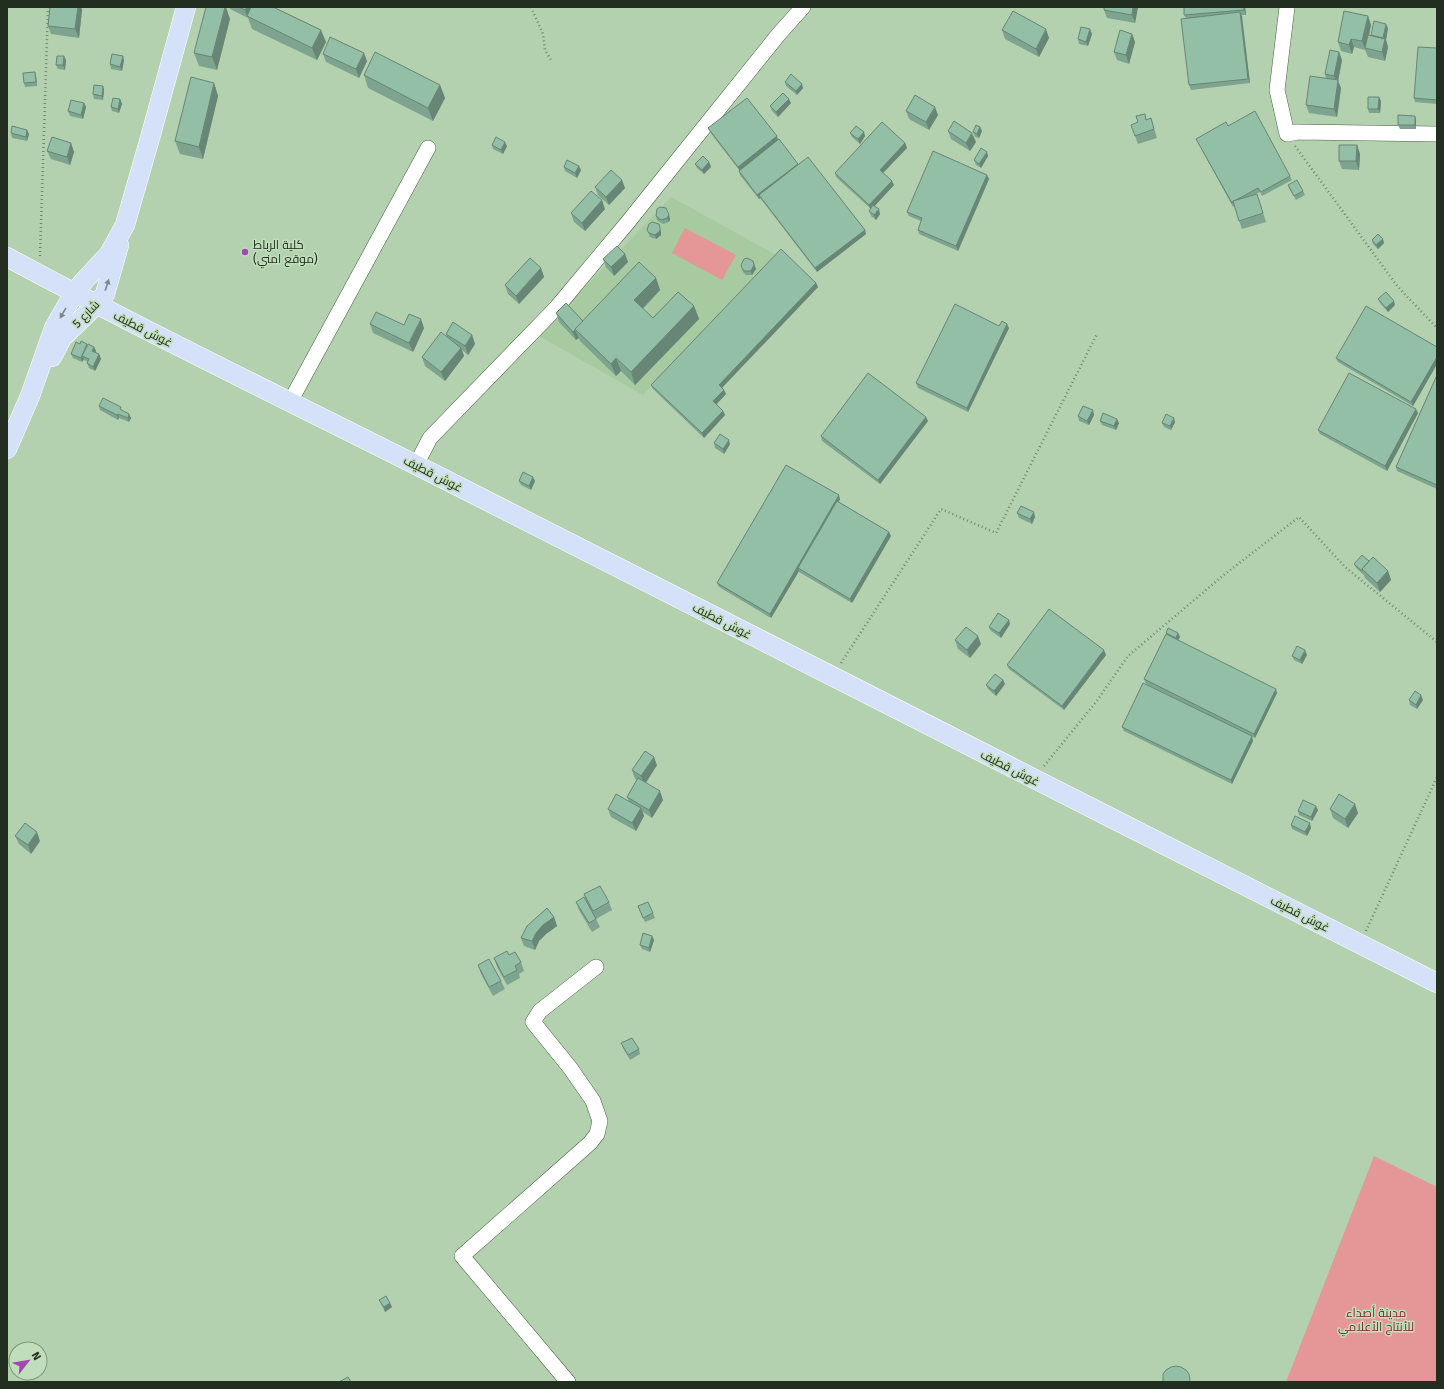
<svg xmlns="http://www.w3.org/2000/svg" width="1444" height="1389" font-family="'Fira Sans',Cairo,sans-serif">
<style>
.built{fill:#a7caa0}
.green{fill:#e49796}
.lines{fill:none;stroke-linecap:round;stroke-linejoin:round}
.minor-casing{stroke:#466041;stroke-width:16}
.major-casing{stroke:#fff;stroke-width:20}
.path{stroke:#71876d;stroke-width:2.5;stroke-dasharray:1 3;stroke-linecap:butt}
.minor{stroke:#fff;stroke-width:15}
.major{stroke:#d4e1f8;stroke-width:19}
.wall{fill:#7ea490}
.shaded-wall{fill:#678675}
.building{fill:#93bfa7;stroke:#678675}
.oneway{fill:#7b888c}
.poi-dot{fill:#a148b3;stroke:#c0deba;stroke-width:1.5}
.labels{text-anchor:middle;stroke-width:3;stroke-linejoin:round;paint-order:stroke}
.poi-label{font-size:12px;fill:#222e20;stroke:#c0deba;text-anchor:start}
.street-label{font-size:12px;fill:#222e20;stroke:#c0deba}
.park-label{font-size:12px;fill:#84262d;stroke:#c0deba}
</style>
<rect width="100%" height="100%" fill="#b3d1ae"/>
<path class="built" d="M 671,197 L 778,256 L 643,395 L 539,336 Z"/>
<g class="green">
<path d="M 685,228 L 736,255 L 722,280 L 672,253 Z"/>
<path d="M 1374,1156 L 1437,1187 L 1437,1382 L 1286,1382 Z"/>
</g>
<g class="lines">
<defs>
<g id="minor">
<path d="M 1287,7 L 1277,90 L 1287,134 L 1298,132 L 1437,134"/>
<path d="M 290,402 L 428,148"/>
<path d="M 416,465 L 430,438 L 557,307 L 628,222 L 778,35 L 803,7"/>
<path d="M 568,1382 L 462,1256 L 590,1143 L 597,1134 L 600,1121 L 593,1101 L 571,1069 L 533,1022 L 540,1011 L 596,967"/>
</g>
<g id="major">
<path d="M 7,257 C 149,334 294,403 438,476 C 771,646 1104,814 1437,983"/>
<path d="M 52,357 L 62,338 L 96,305 L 105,294 L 119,245"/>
<path d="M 7,449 L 30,396 L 54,328 L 74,293 L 84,281 L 109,254 L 125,225 L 150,138 L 186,7"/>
</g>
</defs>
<use href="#minor" class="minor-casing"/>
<use href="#major" class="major-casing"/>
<g class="path">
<path d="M 531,7 L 543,34 L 545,50 L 551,60"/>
<path d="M 1295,146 L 1398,287 L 1437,328"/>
<path d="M 40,256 L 48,7"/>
<path d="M 841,663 L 941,509 L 996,533 L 1097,334"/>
<path d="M 1044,766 L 1096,702 L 1128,656 L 1225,574 L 1299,517 L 1345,567 L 1437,642"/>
<path d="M 1366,931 L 1437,777"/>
</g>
<use href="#minor" class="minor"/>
<use href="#major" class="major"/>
</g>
<g class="wall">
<path d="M 50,7 L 81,7 L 82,10 L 79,38 L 51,34 L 48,26 Z"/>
<path d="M 229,7 L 273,7 L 326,42 L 317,60 L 252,29 L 248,18 L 230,9 Z"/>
<path d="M 1138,7 L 1135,23 L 1107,18 L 1104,10 Z"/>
<path d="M 1245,7 L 1246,15 L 1241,15 L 1250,83 L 1191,90 L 1189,85 L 1186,18 L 1184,15 Z"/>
<path d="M 1368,16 L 1371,25 L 1369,35 L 1371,35 L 1388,28 L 1386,40 L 1388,47 L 1385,61 L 1368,57 L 1365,50 L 1354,47 L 1352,54 L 1341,51 L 1338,42 Z"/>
<path d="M 230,19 L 217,70 L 199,66 L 194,53 Z"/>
<path d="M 1002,30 L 1049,38 L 1039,57 L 1005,39 Z"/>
<path d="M 1092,34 L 1088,46 L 1079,44 L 1078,39 Z"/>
<path d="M 1132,34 L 1135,42 L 1129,64 L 1117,60 L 1114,52 Z"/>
<path d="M 1437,48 L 1437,104 L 1415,102 L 1414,98 Z"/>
<path d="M 1339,52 L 1342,60 L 1338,81 L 1341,88 L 1337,117 L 1309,113 L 1306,105 L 1326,78 L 1325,74 Z"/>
<path d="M 323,54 L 367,61 L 359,78 L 326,62 Z"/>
<path d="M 66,60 L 65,70 L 58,69 L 56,65 Z"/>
<path d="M 124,60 L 122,71 L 111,69 L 110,64 Z"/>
<path d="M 364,75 L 440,85 L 445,98 L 433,121 L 368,88 Z"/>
<path d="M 36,76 L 37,86 L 25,87 L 24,83 Z"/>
<path d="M 785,82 L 803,88 L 797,95 L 786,86 Z"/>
<path d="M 214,83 L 218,96 L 203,159 L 180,154 L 175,141 Z"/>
<path d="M 103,86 L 104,90 L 103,100 L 94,99 L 93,94 Z"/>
<path d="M 120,99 L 122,104 L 119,113 L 112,111 L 111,107 Z"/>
<path d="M 1381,101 L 1380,113 L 1369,113 L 1368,109 Z"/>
<path d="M 84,103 L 86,107 L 83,119 L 70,116 L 68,111 Z"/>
<path d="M 791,103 L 778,117 L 772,111 L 770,106 Z"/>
<path d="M 906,111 L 938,115 L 929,130 L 909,119 Z"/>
<path d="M 1151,118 L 1157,138 L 1138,144 L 1135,136 L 1147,120 Z"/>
<path d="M 1416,120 L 1416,129 L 1400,129 L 1398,125 Z"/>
<path d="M 1228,126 L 1290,176 L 1292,180 L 1262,196 L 1260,192 L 1256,194 L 1257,194 L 1266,222 L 1242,229 L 1234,206 L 1233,207 L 1198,143 L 1196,139 Z"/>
<path d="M 980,127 L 982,131 L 979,138 L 975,137 L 973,132 Z"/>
<path d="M 708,128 L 777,136 L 778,140 L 798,165 L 865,230 L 866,234 L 817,272 L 760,198 L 759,199 L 740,175 L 739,171 L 739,170 L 710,132 Z"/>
<path d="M 948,131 L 976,142 L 970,151 L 951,139 Z"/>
<path d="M 11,133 L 29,134 L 27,141 L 12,138 Z"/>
<path d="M 850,133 L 865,136 L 860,144 L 852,137 Z"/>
<path d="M 71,143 L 74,152 L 70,165 L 51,159 L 47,151 Z"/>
<path d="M 905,143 L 907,148 L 883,173 L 894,185 L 874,206 L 880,214 L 876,220 L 871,216 L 869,211 L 871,209 L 836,177 L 835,173 Z"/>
<path d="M 492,145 L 507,146 L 503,154 L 493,149 Z"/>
<path d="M 1357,145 L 1360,154 L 1359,170 L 1342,169 L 1339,161 Z"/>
<path d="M 988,156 L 981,168 L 976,165 L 974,160 Z"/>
<path d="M 709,162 L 711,167 L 704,174 L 697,168 L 695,164 Z"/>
<path d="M 564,167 L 581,170 L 577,178 L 565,171 Z"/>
<path d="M 989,179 L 958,251 L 919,234 L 918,230 L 921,221 L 909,216 L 907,212 Z"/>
<path d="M 1288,185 L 1303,191 L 1305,195 L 1296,200 L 1290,190 Z"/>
<path d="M 595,187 L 625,188 L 609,205 L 598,195 Z"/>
<path d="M 666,208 L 670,219 L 669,222 L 663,224 L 657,220 L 656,216 Z"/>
<path d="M 605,209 L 585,231 L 574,222 L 571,213 Z"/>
<path d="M 647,230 L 661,232 L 661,235 L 656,239 L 650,237 Z"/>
<path d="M 1372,240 L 1384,243 L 1378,249 L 1373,244 Z"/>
<path d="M 603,259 L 628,262 L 614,276 L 606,267 Z"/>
<path d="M 741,265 L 756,269 L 752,275 L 746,275 L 743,272 Z"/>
<path d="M 541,268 L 544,277 L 519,304 L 508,294 L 505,285 Z"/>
<path d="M 656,278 L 660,290 L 643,309 L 653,318 L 694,306 L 699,319 L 635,385 L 621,371 L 616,376 L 580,341 L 579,338 L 576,340 L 559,322 L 556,313 L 583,321 Z"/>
<path d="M 816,283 L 818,287 L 722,387 L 726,394 L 716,404 L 723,411 L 725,415 L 704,438 L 653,389 L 651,385 Z"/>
<path d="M 1378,299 L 1395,305 L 1388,312 L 1380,303 Z"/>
<path d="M 370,324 L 404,325 L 424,328 L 413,352 L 373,333 Z"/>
<path d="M 999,326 L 1009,328 L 968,412 L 918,388 L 916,383 Z"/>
<path d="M 446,334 L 472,335 L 475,344 L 468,355 L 462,350 L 464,356 L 445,381 L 425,366 L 422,357 L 447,337 Z"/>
<path d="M 80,344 L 87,344 L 87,345 L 94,347 L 96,351 L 95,353 L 99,354 L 101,359 L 95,371 L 89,368 L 87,363 L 88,362 L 84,360 L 84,359 L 82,362 L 73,358 L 71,354 Z"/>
<path d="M 1437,347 L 1437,364 L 1413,406 L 1338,362 L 1336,358 Z"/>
<path d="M 1437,375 L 1437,489 L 1397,471 L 1396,467 Z"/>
<path d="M 99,406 L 129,414 L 131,418 L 129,422 L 119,418 L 118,420 L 100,410 Z"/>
<path d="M 1418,413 L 1387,471 L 1320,434 L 1318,430 Z"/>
<path d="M 1094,415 L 1089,425 L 1079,421 L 1078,416 Z"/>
<path d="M 928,421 L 880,484 L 822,441 L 821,436 Z"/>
<path d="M 1100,421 L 1119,423 L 1116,430 L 1102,425 Z"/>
<path d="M 1175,422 L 1171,430 L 1164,427 L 1162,423 Z"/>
<path d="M 714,443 L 730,444 L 724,454 L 715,448 Z"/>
<path d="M 519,481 L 535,481 L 531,490 L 521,485 Z"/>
<path d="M 840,499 L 839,502 L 891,536 L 852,603 L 799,572 L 799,571 L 771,618 L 719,587 L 717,583 Z"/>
<path d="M 1017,513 L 1035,517 L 1032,524 L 1019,518 Z"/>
<path d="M 1369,561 L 1388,571 L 1391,580 L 1380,592 L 1365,578 L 1364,575 L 1356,568 L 1354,564 Z"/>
<path d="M 1010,624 L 1001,638 L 991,631 L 989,627 Z"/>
<path d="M 1166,633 L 1178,633 L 1180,637 L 1178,640 L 1277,693 L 1255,738 L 1146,684 L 1144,679 L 1166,635 Z"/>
<path d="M 955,640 L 981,644 L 970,658 L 958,649 Z"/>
<path d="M 1106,655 L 1064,710 L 1009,669 L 1007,665 Z"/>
<path d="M 1307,655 L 1302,664 L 1294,660 L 1292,656 Z"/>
<path d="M 1003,680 L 1005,684 L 996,696 L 988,689 L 986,685 Z"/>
<path d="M 1409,700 L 1423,700 L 1417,709 L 1410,705 Z"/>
<path d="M 1122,727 L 1253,741 L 1232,784 L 1124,731 Z"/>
<path d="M 657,765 L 646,783 L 663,800 L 652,818 L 643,812 L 644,816 L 636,831 L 611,817 L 608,809 L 629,801 L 627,797 L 637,780 L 635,779 L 632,770 Z"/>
<path d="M 1330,809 L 1358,813 L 1348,828 L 1333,818 Z"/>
<path d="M 1318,810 L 1312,821 L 1299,815 L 1298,811 Z"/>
<path d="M 1291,825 L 1311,828 L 1307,836 L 1292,829 Z"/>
<path d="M 15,836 L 40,841 L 31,854 L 19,844 Z"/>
<path d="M 584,894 L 609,902 L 612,910 L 596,919 L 600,927 L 592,932 L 579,910 L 576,902 L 587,903 Z"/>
<path d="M 638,906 L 653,913 L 655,918 L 645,922 Z"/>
<path d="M 554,917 L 557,926 L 546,934 L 539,941 L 535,950 L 524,946 L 521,938 Z"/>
<path d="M 652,936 L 654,940 L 650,952 L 642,949 L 640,945 Z"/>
<path d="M 509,955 L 521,962 L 524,971 L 519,974 L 520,978 L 507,985 L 497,967 L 494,958 Z"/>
<path d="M 478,965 L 501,981 L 505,989 L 493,996 L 481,974 Z"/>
<path d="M 621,1043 L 639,1049 L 640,1054 L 630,1060 L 623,1048 Z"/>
<path d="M 379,1300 L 390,1303 L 392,1307 L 385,1312 Z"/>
</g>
<g class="shaded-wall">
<path d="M 78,7 L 81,7 L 82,10 L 79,38 L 75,29 Z"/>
<path d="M 225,7 L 226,7 L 230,19 L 217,70 L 212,57 Z"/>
<path d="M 247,7 L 254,7 L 247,16 L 245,10 Z"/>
<path d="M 1133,7 L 1138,7 L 1135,23 L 1132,15 Z"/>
<path d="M 1244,7 L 1245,7 L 1246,15 L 1244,10 Z"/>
<path d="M 1240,12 L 1242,16 L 1250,83 L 1248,79 Z"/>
<path d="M 1368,16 L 1371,25 L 1366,49 L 1365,48 L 1362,41 Z"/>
<path d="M 1386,24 L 1388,28 L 1386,40 L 1388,47 L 1385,61 L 1382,52 L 1383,39 Z"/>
<path d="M 1046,29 L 1049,38 L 1039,57 L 1036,49 Z"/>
<path d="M 1090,29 L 1092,34 L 1088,46 L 1086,42 Z"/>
<path d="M 321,30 L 326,42 L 317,60 L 312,48 Z"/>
<path d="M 1132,34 L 1135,42 L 1129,64 L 1126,55 Z"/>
<path d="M 1351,39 L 1354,47 L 1352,54 L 1349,45 Z"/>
<path d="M 1339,52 L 1342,60 L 1338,81 L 1341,88 L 1337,117 L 1334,109 L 1337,84 L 1334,76 Z"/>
<path d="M 364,53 L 367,61 L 359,78 L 356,69 Z"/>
<path d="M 64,56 L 66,60 L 65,70 L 63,65 Z"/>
<path d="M 123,56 L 124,60 L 122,71 L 120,67 Z"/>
<path d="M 35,72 L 36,76 L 37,86 L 36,82 Z"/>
<path d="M 214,83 L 218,96 L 203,159 L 199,147 Z"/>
<path d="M 802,84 L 803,88 L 797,95 L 796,91 Z"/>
<path d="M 440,85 L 445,98 L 433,121 L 428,108 Z"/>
<path d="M 103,86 L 104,90 L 103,100 L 102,96 Z"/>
<path d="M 1379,97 L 1381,101 L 1380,113 L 1378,109 Z"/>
<path d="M 120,99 L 122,104 L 119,113 L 118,109 Z"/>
<path d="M 789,99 L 791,103 L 778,117 L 776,112 Z"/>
<path d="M 84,103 L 86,107 L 83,119 L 81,115 Z"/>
<path d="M 935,107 L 938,115 L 929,130 L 926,122 Z"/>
<path d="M 1415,116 L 1416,120 L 1416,129 L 1415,125 Z"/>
<path d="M 980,127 L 982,131 L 979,138 L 977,134 Z"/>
<path d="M 27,130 L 29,134 L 27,141 L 26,137 Z"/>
<path d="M 864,132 L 865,136 L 860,144 L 858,139 Z"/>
<path d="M 972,133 L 976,142 L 970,151 L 966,143 Z"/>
<path d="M 777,136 L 778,141 L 740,171 L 738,167 Z"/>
<path d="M 505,142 L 507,146 L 503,154 L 501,150 Z"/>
<path d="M 71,143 L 74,152 L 70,165 L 67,157 Z"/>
<path d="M 905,143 L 907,148 L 882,174 L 880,170 Z"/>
<path d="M 1357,145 L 1360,154 L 1359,170 L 1356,161 Z"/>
<path d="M 987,152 L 988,156 L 981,168 L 979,164 Z"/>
<path d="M 709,162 L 711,167 L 704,174 L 702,170 Z"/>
<path d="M 798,164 L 799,168 L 759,195 L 760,198 L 759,199 L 757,195 Z"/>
<path d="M 579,166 L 581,170 L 577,178 L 575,173 Z"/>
<path d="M 987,175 L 989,179 L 958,251 L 956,246 Z"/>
<path d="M 622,180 L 625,188 L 609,205 L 606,197 Z"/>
<path d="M 892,181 L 894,185 L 871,210 L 869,205 Z"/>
<path d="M 602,200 L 605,209 L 585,231 L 582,223 Z"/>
<path d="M 879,209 L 880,214 L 876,220 L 874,215 Z"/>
<path d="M 669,215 L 670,219 L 669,222 L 667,218 Z"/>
<path d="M 660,228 L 661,232 L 661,235 L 656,239 L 655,235 Z"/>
<path d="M 865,230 L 866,234 L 817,272 L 815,268 Z"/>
<path d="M 1383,239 L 1384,243 L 1378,249 L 1376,245 Z"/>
<path d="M 625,254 L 628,262 L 614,276 L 611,267 Z"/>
<path d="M 753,261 L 756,269 L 752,275 L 751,271 Z"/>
<path d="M 541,268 L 544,277 L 519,304 L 516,296 Z"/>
<path d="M 656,278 L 660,290 L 638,313 L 634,300 Z"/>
<path d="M 816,283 L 818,287 L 721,389 L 719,385 Z"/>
<path d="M 1394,301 L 1395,305 L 1388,312 L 1386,308 Z"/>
<path d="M 694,306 L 699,319 L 635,385 L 631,372 Z"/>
<path d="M 421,319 L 424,328 L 413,352 L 409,343 Z"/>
<path d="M 1007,324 L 1009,328 L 968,412 L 967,408 Z"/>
<path d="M 575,330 L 579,338 L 576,340 L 573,332 Z"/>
<path d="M 472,335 L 475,344 L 468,355 L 465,346 Z"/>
<path d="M 87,344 L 88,348 L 82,356 L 84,359 L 82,362 L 81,358 Z"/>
<path d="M 94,347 L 96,351 L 94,355 L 92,351 Z"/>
<path d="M 461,348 L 464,356 L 445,381 L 441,372 Z"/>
<path d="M 99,354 L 101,359 L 95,371 L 93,367 Z"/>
<path d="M 1437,357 L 1437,364 L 1413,406 L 1411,402 Z"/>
<path d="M 616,358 L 621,371 L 616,376 L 611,364 Z"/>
<path d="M 724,390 L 726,394 L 715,406 L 713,401 Z"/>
<path d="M 1416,409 L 1418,413 L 1387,471 L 1385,466 Z"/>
<path d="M 1093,410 L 1094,415 L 1089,425 L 1087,421 Z"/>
<path d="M 723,411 L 725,415 L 704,438 L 702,433 Z"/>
<path d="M 118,414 L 119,418 L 118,420 L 117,415 Z"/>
<path d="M 129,414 L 131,418 L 129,422 L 128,418 Z"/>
<path d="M 926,417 L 928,421 L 880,484 L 878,480 Z"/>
<path d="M 1174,418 L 1175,422 L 1171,430 L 1170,426 Z"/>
<path d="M 1117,419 L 1119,423 L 1116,430 L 1114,426 Z"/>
<path d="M 729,440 L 730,444 L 724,454 L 723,449 Z"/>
<path d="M 533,477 L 535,481 L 531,490 L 529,486 Z"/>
<path d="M 839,495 L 840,499 L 800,569 L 798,568 L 799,571 L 771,618 L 770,614 Z"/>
<path d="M 1034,512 L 1035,517 L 1032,524 L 1030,519 Z"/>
<path d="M 889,532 L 891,536 L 852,603 L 850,599 Z"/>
<path d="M 1388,571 L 1391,580 L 1380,592 L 1377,583 Z"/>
<path d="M 1009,620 L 1010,624 L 1001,638 L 999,633 Z"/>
<path d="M 1178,633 L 1180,637 L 1177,642 L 1176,638 Z"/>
<path d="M 978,636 L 981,644 L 970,658 L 967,650 Z"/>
<path d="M 1104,650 L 1106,655 L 1064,710 L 1062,706 Z"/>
<path d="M 1305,650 L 1307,655 L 1302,664 L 1300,660 Z"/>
<path d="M 1003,680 L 1005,684 L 996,696 L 994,691 Z"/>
<path d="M 1276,689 L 1277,693 L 1255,738 L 1254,734 Z"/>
<path d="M 1421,695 L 1423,700 L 1417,709 L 1416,705 Z"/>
<path d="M 1252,736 L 1253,741 L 1232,784 L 1231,780 Z"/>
<path d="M 654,757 L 657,765 L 644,785 L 641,776 Z"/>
<path d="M 660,791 L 663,800 L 652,818 L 649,810 Z"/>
<path d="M 1355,804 L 1358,813 L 1348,828 L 1345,819 Z"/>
<path d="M 1316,806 L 1318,810 L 1312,821 L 1311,817 Z"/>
<path d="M 641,808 L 644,816 L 636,831 L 632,823 Z"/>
<path d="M 1310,823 L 1311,828 L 1307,836 L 1305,832 Z"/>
<path d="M 37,832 L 40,841 L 31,854 L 28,845 Z"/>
<path d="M 554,917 L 557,926 L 546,934 L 539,941 L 535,950 L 532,941 L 536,933 L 543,925 Z"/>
<path d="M 652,936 L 654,940 L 650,952 L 649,948 Z"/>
<path d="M 390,1303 L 392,1307 L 385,1312 L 384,1307 Z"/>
</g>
<g class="building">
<path d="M 50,7 L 78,7 L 75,29 L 48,26 Z"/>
<path d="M 206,7 L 225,7 L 212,57 L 194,53 Z"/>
<path d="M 239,7 L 247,7 L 245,10 Z"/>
<path d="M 251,7 L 273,7 L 321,30 L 312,48 L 247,16 Z"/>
<path d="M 1104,7 L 1133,7 L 1132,15 L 1104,10 Z"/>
<path d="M 1184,7 L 1244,7 L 1244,10 L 1184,15 Z"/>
<path d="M 1013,11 L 1046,29 L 1036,49 L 1002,30 Z"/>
<path d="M 1344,11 L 1368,16 L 1362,41 L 1351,39 L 1349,45 L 1338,42 Z"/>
<path d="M 1240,12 L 1248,79 L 1189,85 L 1181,19 Z"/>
<path d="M 1374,21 L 1386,24 L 1383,38 L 1371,35 Z"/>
<path d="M 1081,27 L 1090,29 L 1086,42 L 1078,39 Z"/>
<path d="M 1120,30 L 1132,34 L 1126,55 L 1114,52 Z"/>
<path d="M 1368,35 L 1385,39 L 1382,52 L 1365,48 Z"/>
<path d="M 330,37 L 364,53 L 356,69 L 323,54 Z"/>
<path d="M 1418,47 L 1437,48 L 1437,100 L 1414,98 Z"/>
<path d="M 1330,50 L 1339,52 L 1334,76 L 1325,74 Z"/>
<path d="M 375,52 L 440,85 L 428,108 L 364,75 Z"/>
<path d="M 112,54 L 123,56 L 120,67 L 110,64 Z"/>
<path d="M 57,56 L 64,56 L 63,65 L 56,65 Z"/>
<path d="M 35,72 L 36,82 L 24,83 L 23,73 Z"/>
<path d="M 791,74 L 802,84 L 796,91 L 785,82 Z"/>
<path d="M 1310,76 L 1338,80 L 1334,109 L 1306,105 Z"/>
<path d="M 191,77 L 214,83 L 199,147 L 175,141 Z"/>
<path d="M 94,85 L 103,86 L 102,96 L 93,94 Z"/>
<path d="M 783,93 L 789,99 L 776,112 L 770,106 Z"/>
<path d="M 915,95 L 935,107 L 926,122 L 906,111 Z"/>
<path d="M 1368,97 L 1379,97 L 1378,109 L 1368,109 Z"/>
<path d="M 113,98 L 120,99 L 118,109 L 111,107 Z"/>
<path d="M 747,98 L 777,136 L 738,167 L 708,128 Z"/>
<path d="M 71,100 L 84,103 L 81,115 L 68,111 Z"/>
<path d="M 1255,111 L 1290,176 L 1261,192 L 1258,188 L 1236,200 L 1233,201 L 1233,202 L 1232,203 L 1196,139 L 1226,122 L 1228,126 Z"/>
<path d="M 1145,114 L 1146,120 L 1151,118 L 1154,129 L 1135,136 L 1131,125 L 1138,122 L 1136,116 Z"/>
<path d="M 1398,115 L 1415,116 L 1415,125 L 1398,125 Z"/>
<path d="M 954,121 L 972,133 L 966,143 L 948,131 Z"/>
<path d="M 882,122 L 905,143 L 880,170 L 892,181 L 869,205 L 835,173 Z"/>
<path d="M 976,125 L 980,127 L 977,134 L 973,132 Z"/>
<path d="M 12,126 L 27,130 L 26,137 L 11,133 Z"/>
<path d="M 856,126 L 864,132 L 858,139 L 850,133 Z"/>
<path d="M 52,137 L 71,143 L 67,157 L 47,151 Z"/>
<path d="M 496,137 L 505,142 L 501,150 L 492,145 Z"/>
<path d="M 779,139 L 798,164 L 757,195 L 739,171 Z"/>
<path d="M 1339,145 L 1357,145 L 1356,161 L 1339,161 Z"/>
<path d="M 981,148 L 987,152 L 979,164 L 974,160 Z"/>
<path d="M 933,151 L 987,175 L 956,246 L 918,230 L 922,218 L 907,212 Z"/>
<path d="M 703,156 L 709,162 L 702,170 L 695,164 Z"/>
<path d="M 808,157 L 865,230 L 815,268 L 759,195 Z"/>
<path d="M 567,160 L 579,166 L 575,173 L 564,167 Z"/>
<path d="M 611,170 L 622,180 L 606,197 L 595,187 Z"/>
<path d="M 1297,180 L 1303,191 L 1294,196 L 1288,185 Z"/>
<path d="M 591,191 L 602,200 L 582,223 L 571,213 Z"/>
<path d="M 1257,194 L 1263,213 L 1239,221 L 1233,201 Z"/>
<path d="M 873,205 L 879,209 L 874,215 L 869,211 Z"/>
<path d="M 660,207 L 666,208 L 669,215 L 667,218 L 661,220 L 656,216 L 657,209 Z"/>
<path d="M 652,222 L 659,224 L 660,228 L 660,231 L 655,235 L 649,233 L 647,230 L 649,224 Z"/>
<path d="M 1378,234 L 1383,239 L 1376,245 L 1372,240 Z"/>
<path d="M 617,246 L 625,254 L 611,267 L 603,259 Z"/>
<path d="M 781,249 L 816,283 L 719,385 L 724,390 L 713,401 L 723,411 L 702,433 L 651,385 Z"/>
<path d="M 530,258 L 541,268 L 516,296 L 505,285 Z"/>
<path d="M 747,258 L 753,261 L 754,265 L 751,271 L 744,271 L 742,268 L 741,265 L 744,259 Z"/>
<path d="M 639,262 L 656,278 L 634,300 L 653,318 L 678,292 L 694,306 L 631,372 L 616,358 L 611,364 L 575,329 Z"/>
<path d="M 1386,292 L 1394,301 L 1386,308 L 1378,299 Z"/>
<path d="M 566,303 L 583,321 L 575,329 L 575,330 L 573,332 L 556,313 Z"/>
<path d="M 955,304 L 999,326 L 1002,321 L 1007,324 L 967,408 L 916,383 Z"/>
<path d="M 1366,306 L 1437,347 L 1437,357 L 1411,402 L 1336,358 Z"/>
<path d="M 376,312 L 404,325 L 409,314 L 421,319 L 409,343 L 370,324 Z"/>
<path d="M 453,322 L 472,335 L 465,346 L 446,334 Z"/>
<path d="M 441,332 L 461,348 L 441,372 L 422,357 Z"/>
<path d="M 81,341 L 87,344 L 81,358 L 71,354 L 76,342 L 80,344 Z"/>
<path d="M 88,344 L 94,347 L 92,351 L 99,354 L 93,367 L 87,363 L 89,359 L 82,356 Z"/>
<path d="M 868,373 L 926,417 L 878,480 L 821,436 Z"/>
<path d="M 1349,373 L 1416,409 L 1385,466 L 1318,430 Z"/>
<path d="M 1437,375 L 1437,485 L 1396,467 Z"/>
<path d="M 103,398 L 121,407 L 120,409 L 129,414 L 128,418 L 118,414 L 117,415 L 99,406 Z"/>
<path d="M 1083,406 L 1093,410 L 1087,421 L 1078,416 Z"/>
<path d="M 1103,413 L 1117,419 L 1114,426 L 1100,421 Z"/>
<path d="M 1166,414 L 1174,418 L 1170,426 L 1162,423 Z"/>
<path d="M 720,434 L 729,440 L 723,449 L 714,443 Z"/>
<path d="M 786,465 L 839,495 L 770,614 L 717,583 Z"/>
<path d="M 523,472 L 533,477 L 529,486 L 519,481 Z"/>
<path d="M 837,501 L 889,532 L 850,599 L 798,568 Z"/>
<path d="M 1021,506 L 1034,512 L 1030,519 L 1017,513 Z"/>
<path d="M 1362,555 L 1369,561 L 1362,569 L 1362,571 L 1354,564 Z"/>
<path d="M 1373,557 L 1388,571 L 1377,583 L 1362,569 Z"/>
<path d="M 1049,609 L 1104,650 L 1062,706 L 1007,665 Z"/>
<path d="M 998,613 L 1009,620 L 999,633 L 989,627 Z"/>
<path d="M 966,627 L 978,636 L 967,650 L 955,640 Z"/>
<path d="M 1168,628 L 1178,633 L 1176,638 L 1166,633 Z"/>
<path d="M 1166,634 L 1276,689 L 1254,734 L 1144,679 Z"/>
<path d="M 1297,646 L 1305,650 L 1300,660 L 1292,656 Z"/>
<path d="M 995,674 L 1003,680 L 994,691 L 986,685 Z"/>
<path d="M 1143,683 L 1252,736 L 1231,780 L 1122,727 Z"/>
<path d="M 1415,691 L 1421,695 L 1416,705 L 1409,700 Z"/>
<path d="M 645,751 L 654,757 L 641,776 L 632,770 Z"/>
<path d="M 638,778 L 660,791 L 649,810 L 627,797 Z"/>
<path d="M 616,794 L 641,808 L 632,823 L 608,809 Z"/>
<path d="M 1339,794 L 1355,804 L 1345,819 L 1330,809 Z"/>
<path d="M 1303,800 L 1316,806 L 1311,817 L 1298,811 Z"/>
<path d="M 1295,816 L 1310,823 L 1305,832 L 1291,825 Z"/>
<path d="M 25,823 L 37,832 L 28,845 L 15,836 Z"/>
<path d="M 600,886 L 609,902 L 593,911 L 584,894 Z"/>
<path d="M 584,897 L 596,919 L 589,923 L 576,902 Z"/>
<path d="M 648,902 L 653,913 L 643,918 L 638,906 Z"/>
<path d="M 547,908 L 554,917 L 543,925 L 536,933 L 532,941 L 521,938 L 527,926 Z"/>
<path d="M 643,933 L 652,936 L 649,948 L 640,945 Z"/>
<path d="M 507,951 L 509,955 L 515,952 L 521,962 L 515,966 L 517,970 L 504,977 L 494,958 Z"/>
<path d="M 489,959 L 501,981 L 489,987 L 478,965 Z"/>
<path d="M 632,1038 L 639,1049 L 628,1055 L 621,1043 Z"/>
<path d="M 386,1296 L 390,1303 L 384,1307 L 379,1300 Z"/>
<path d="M 1176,1366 L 1181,1367 L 1186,1370 L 1189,1374 L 1190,1380 L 1189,1382 L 1163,1382 L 1163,1374 L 1166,1370 L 1171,1367 Z"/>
<path d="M 348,1377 L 351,1382 L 339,1382 Z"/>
</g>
<defs><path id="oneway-solid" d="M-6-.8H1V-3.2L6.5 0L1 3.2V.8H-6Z"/></defs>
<g class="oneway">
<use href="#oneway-solid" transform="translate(107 285) rotate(-72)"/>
<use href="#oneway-solid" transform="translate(63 313) rotate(120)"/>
</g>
<circle class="poi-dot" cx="245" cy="252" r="4"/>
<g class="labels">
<g class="poi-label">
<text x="253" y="249">كلية الرباط<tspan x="253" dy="14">(موقع امني)</tspan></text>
</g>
<g class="street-label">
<text transform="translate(86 314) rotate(-46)" y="4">شارع 5</text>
<text transform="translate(143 329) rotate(27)" y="4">غوش قطيف</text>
<text transform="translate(433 474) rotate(27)" y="4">غوش قطيف</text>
<text transform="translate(722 621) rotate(27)" y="4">غوش قطيف</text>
<text transform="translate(1010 768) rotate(27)" y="4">غوش قطيف</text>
<text transform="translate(1300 914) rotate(27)" y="4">غوش قطيف</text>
</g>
<g class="park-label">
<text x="1376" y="1317">مدينة أصداء<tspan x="1376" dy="14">للأنتاج الأعلامي</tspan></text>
</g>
</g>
<rect width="1444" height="1389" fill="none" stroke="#222e20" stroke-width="16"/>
<g transform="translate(28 1361) rotate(59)"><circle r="19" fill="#c0deba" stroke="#81987c"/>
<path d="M0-3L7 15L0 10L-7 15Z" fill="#a148b3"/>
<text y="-6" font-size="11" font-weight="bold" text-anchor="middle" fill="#222e20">N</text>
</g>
</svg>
